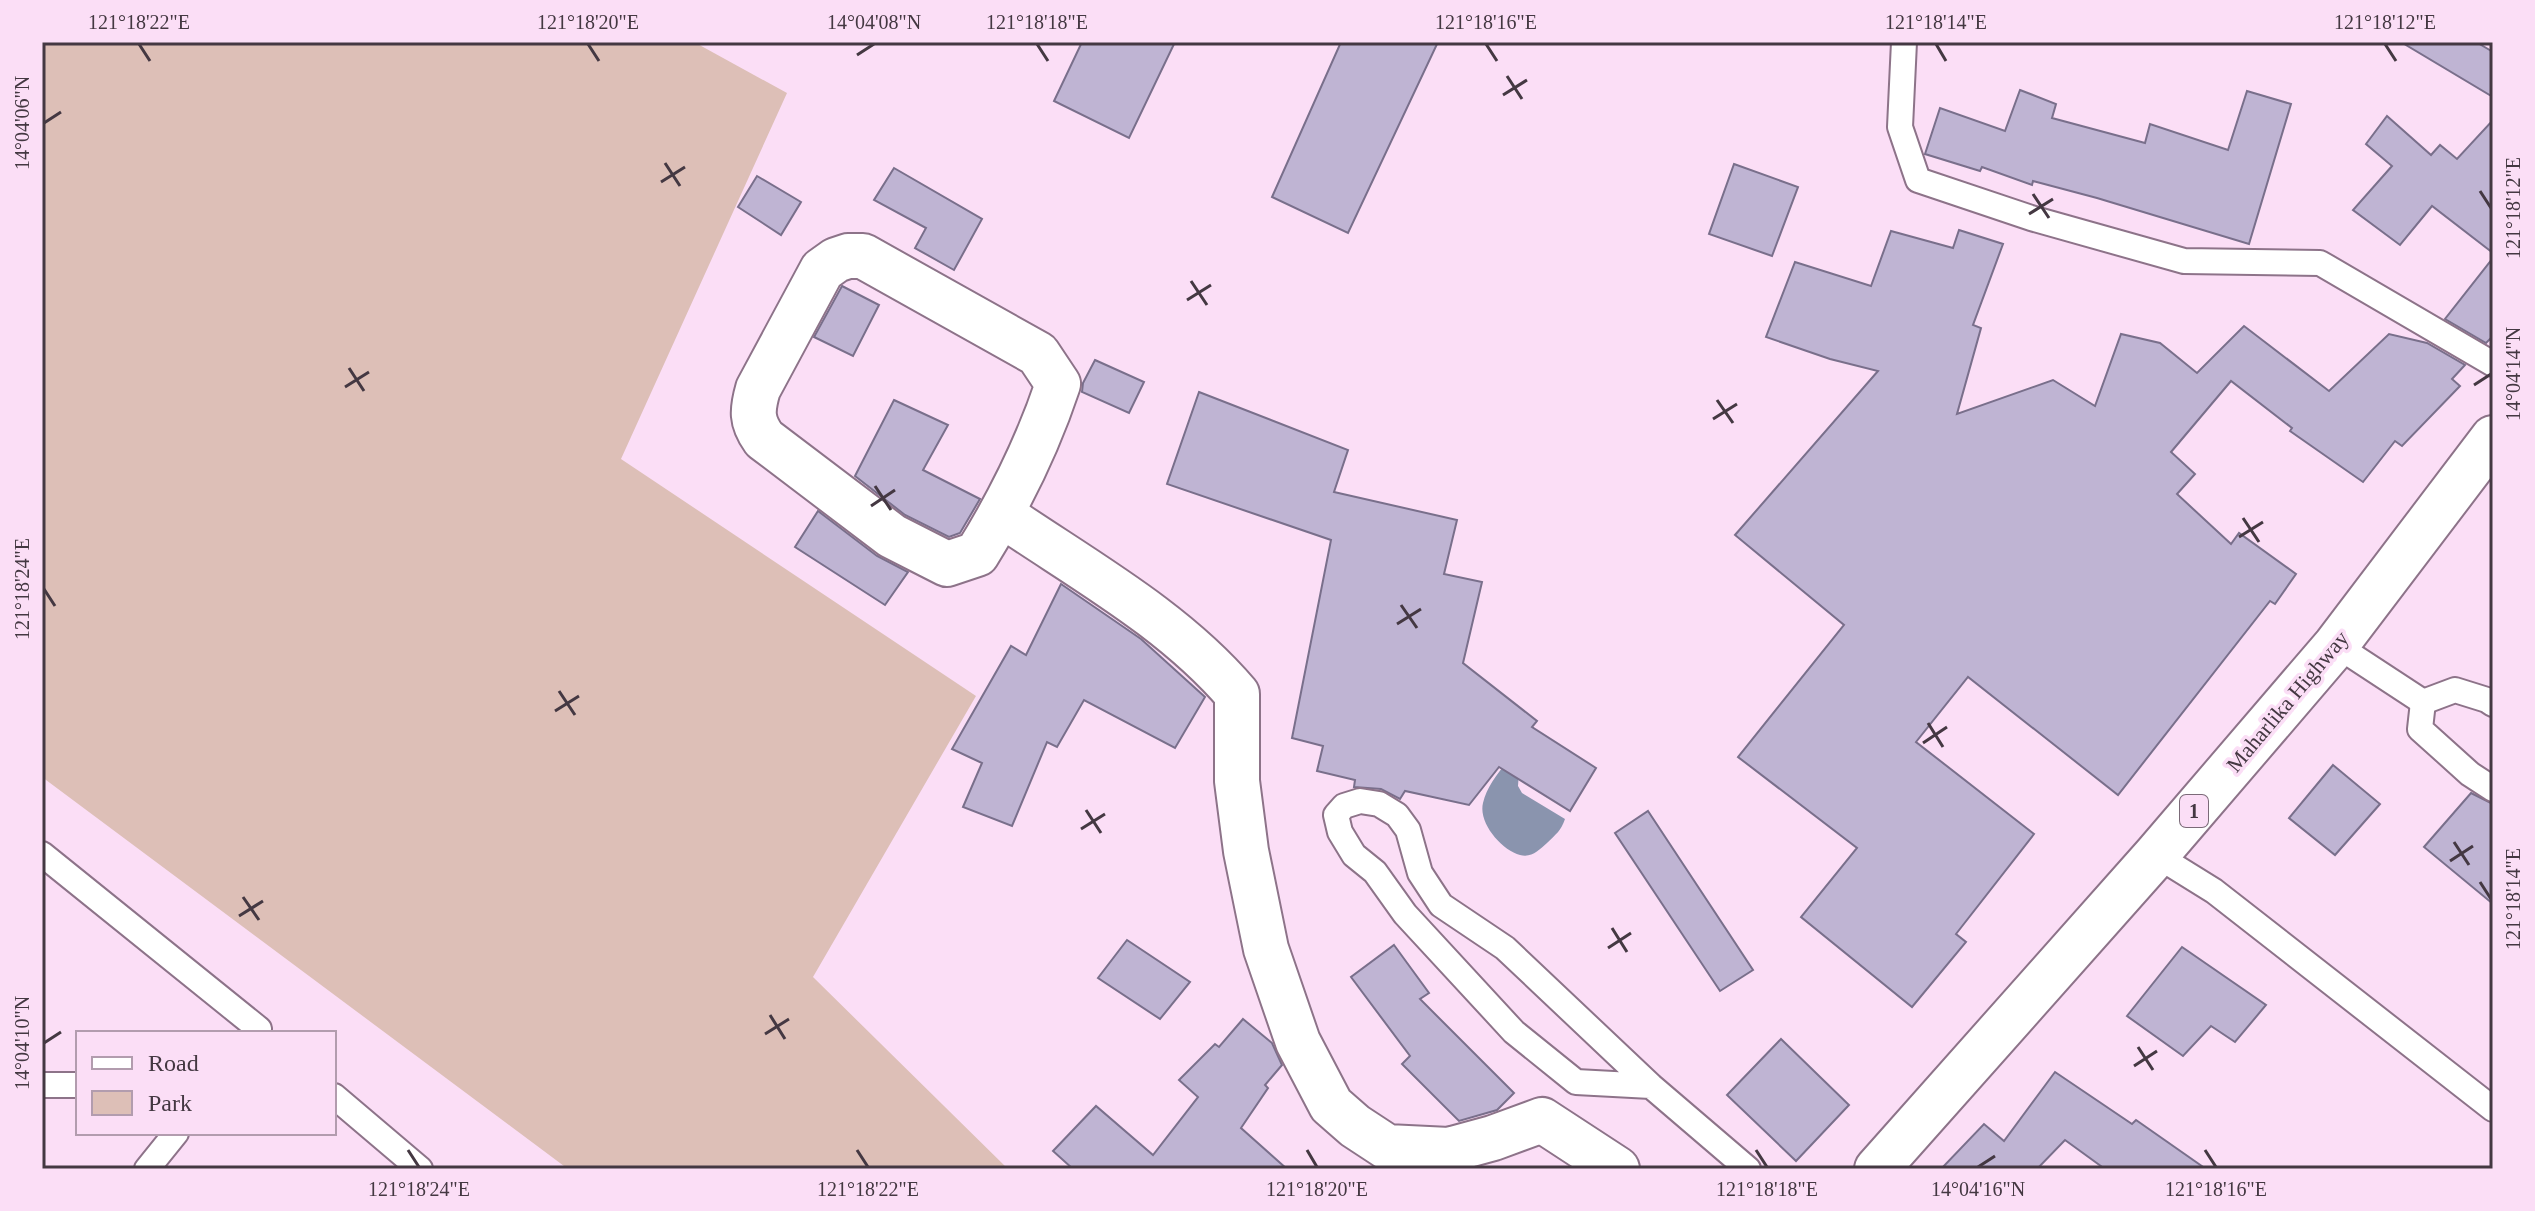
<svg xmlns="http://www.w3.org/2000/svg" width="2535" height="1211" font-family="'Times New Roman',serif">
<style>
.green{fill:#ddbfb7}
.water{fill:#8a94ae}
.building{fill:#bfb4d3;stroke:#796f8b;stroke-width:2}
.lines{fill:none;stroke-linecap:round;stroke-linejoin:round}
.lane-casing{stroke:#8d7389;stroke-width:28}
.street-casing{stroke:#8d7389;stroke-width:48}
.primary-casing{stroke:#8d7389;stroke-width:48}
.lane{stroke:#fff;stroke-width:24}
.street{stroke:#fff;stroke-width:44}
.primary{stroke:#fff;stroke-width:44}
.ticks{fill:none;stroke:#443842;stroke-width:3}
.labels{text-anchor:middle;stroke-width:7;stroke-linejoin:round;paint-order:stroke}
.shield{fill:#fbdef6;stroke:#7b6a78;stroke-width:2}
.shield-label{font-size:20px;font-weight:bold;fill:#443842}
.street-label{font-size:22px;fill:#443842;stroke:#fbdef6}
.neatline{fill:none;stroke:#443842;stroke-width:3}
.ticks-label{font-size:20px;text-anchor:middle;fill:#443842}
</style>
<rect width="100%" height="100%" fill="#fbdef6"/>
<path class="green" d="M 42,42 L 694,42 L 787,93 L 621,459 L 976,696 L 813,977 L 1008,1169 L 568,1169 L 42,777 Z"/>
<path class="water" d="M 1521,745 L 1518,786 L 1522,793 L 1565,819 C 1561,831 1556,834 1547,843 C 1539,850 1532,858 1520,855 C 1502,850 1478,823 1483,803 C 1488,781 1508,762 1521,745 Z"/>
<g class="building">
<path d="M 1082,42 L 1175,42 L 1129,138 L 1054,101 Z"/>
<path d="M 1341,42 L 1438,42 L 1348,233 L 1272,197 Z"/>
<path d="M 2401,42 L 2476,42 L 2493,52 L 2493,97 Z"/>
<path d="M 2020,90 L 2056,104 L 2052,118 L 2145,143 L 2150,124 L 2228,150 L 2247,91 L 2291,104 L 2249,244 L 2097,198 L 2033,181 L 2032,185 L 1982,167 L 1980,171 L 1925,154 L 1940,108 L 2005,131 Z"/>
<path d="M 2387,116 L 2431,155 L 2440,145 L 2457,159 L 2493,120 L 2493,253 L 2432,206 L 2400,245 L 2353,210 L 2392,166 L 2366,144 Z"/>
<path d="M 1734,164 L 1798,187 L 1772,256 L 1709,234 Z"/>
<path d="M 894,168 L 982,219 L 954,270 L 915,248 L 926,228 L 874,200 Z"/>
<path d="M 757,176 L 801,202 L 781,235 L 738,207 Z"/>
<path d="M 1959,230 L 2003,244 L 1973,325 L 1981,328 L 1957,414 L 2053,380 L 2095,406 L 2121,334 L 2160,343 L 2197,373 L 2244,326 L 2329,391 L 2389,334 L 2427,343 L 2465,365 L 2452,379 L 2460,386 L 2402,446 L 2395,441 L 2363,482 L 2290,431 L 2292,428 L 2231,381 L 2171,452 L 2195,474 L 2177,494 L 2231,544 L 2239,533 L 2296,574 L 2275,604 L 2270,601 L 2118,795 L 1968,677 L 1916,742 L 2034,834 L 1956,934 L 1966,942 L 1912,1007 L 1801,917 L 1857,848 L 1738,757 L 1844,625 L 1735,535 L 1878,371 L 1830,359 L 1766,337 L 1795,262 L 1871,286 L 1891,231 L 1953,248 Z"/>
<path d="M 2493,258 L 2493,336 L 2486,343 L 2445,319 Z"/>
<path d="M 842,286 L 879,305 L 853,356 L 814,337 Z"/>
<path d="M 1095,360 L 1144,382 L 1129,413 L 1082,392 L 1083,383 Z"/>
<path d="M 1199,392 L 1348,450 L 1334,492 L 1457,520 L 1444,574 L 1482,582 L 1463,663 L 1537,721 L 1532,727 L 1596,768 L 1570,811 L 1499,767 L 1469,805 L 1405,791 L 1400,799 L 1381,789 L 1354,787 L 1355,780 L 1317,771 L 1323,746 L 1292,738 L 1331,540 L 1167,484 Z"/>
<path d="M 894,400 L 948,425 L 923,470 L 980,499 L 960,533 L 949,537 L 905,515 L 855,476 Z"/>
<path d="M 818,511 L 877,556 L 908,572 L 885,605 L 795,547 Z"/>
<path d="M 1061,584 L 1141,639 L 1205,697 L 1175,748 L 1084,700 L 1057,747 L 1047,742 L 1012,826 L 963,807 L 982,763 L 952,749 L 1011,646 L 1026,655 Z"/>
<path d="M 2333,765 L 2380,804 L 2335,855 L 2289,818 Z"/>
<path d="M 2471,793 L 2493,804 L 2493,904 L 2424,847 Z"/>
<path d="M 1648,811 L 1753,970 L 1720,991 L 1615,833 Z"/>
<path d="M 1127,940 L 1190,982 L 1160,1019 L 1098,978 Z"/>
<path d="M 1394,945 L 1429,993 L 1420,999 L 1514,1093 L 1497,1110 L 1459,1121 L 1402,1064 L 1410,1056 L 1351,977 Z"/>
<path d="M 2182,947 L 2266,1005 L 2235,1042 L 2211,1026 L 2183,1056 L 2127,1016 Z"/>
<path d="M 1243,1019 L 1272,1043 L 1282,1065 L 1265,1085 L 1268,1088 L 1241,1128 L 1287,1169 L 1073,1169 L 1053,1151 L 1096,1106 L 1153,1155 L 1198,1097 L 1179,1080 L 1215,1044 L 1219,1047 Z"/>
<path d="M 1781,1039 L 1849,1105 L 1796,1161 L 1727,1095 Z"/>
<path d="M 2055,1072 L 2132,1124 L 2136,1120 L 2206,1169 L 2105,1169 L 2065,1140 L 2037,1169 L 1941,1169 L 1984,1124 L 2004,1141 Z"/>
</g>
<g class="lines">
<defs>
<g id="lane">
<path d="M 1904,42 L 1900,127 L 1918,180 L 2031,218 L 2184,261 L 2320,263 L 2493,364"/>
<path d="M 2336,645 L 2423,702"/>
<path d="M 2423,702 L 2420,729 L 2470,774 L 2493,789"/>
<path d="M 2423,702 L 2455,690 L 2487,700 L 2493,704"/>
<path d="M 42,854 L 259,1029 L 256,1033"/>
<path d="M 2156,855 L 2214,891 L 2493,1109"/>
<path d="M 42,1085 L 78,1085"/>
<path d="M 1651,1086 L 1576,1082 L 1514,1032 L 1405,914 L 1375,872 L 1354,855 L 1340,832 L 1336,815 L 1344,806 L 1360,801 L 1379,804 L 1397,815 L 1408,830 L 1420,873 L 1441,905 L 1505,948 L 1651,1086 L 1748,1169"/>
<path d="M 334,1096 L 420,1169"/>
<path d="M 147,1169 L 176,1133"/>
</g>
<g id="street">
<path d="M 848,256 L 863,256 L 1038,354 L 1058,384 C 1038,444 1010,501 977,554 L 947,564 L 892,536 L 764,439 C 751,421 752,410 758,389 L 822,270 L 836,260 Z"/>
<path d="M 1001,514 C 1083,570 1173,619 1237,694 L 1237,781 L 1246,851 L 1266,949 L 1298,1042 L 1331,1105 L 1355,1126 L 1387,1147 L 1449,1150 L 1493,1138 L 1542,1120 L 1617,1169"/>
</g>
<path id="primary" d="M 1877,1169 L 2156,855 L 2336,645 L 2493,438"/>
</defs>
<use href="#lane" class="lane-casing"/>
<use href="#street" class="street-casing"/>
<use href="#primary" class="primary-casing"/>
<use href="#lane" class="lane"/>
<use href="#street" class="street"/>
<use href="#primary" class="primary"/>
</g>
<path class="ticks" d="M 139,44 L 150,61M 588,44 L 599,61M 1037,44 L 1048,61M 1486,44 L 1497,61M 1936,44 L 1946,61M 2385,44 L 2396,61M 857,55 L 874,44M 1507,76 L 1522,99M 1503,95 L 1527,80M 44,123 L 61,112M 665,163 L 680,186M 661,182 L 685,167M 2480,191 L 2491,208M 2033,194 L 2049,218M 2029,214 L 2053,199M 1191,281 L 1207,305M 1187,300 L 1211,285M 349,368 L 364,391M 2474,385 L 2491,374M 345,387 L 369,372M 1717,400 L 1733,423M 1713,419 L 1737,404M 875,486 L 891,510M 871,506 L 895,490M 2243,518 L 2259,542M 2239,537 L 2263,522M 44,589 L 55,606M 1401,605 L 1417,628M 1397,624 L 1421,609M 559,691 L 575,715M 555,711 L 579,696M 1928,723 L 1943,747M 1923,743 L 1947,727M 1086,810 L 1101,833M 1081,829 L 1105,814M 2454,842 L 2469,865M 2450,861 L 2473,846M 2480,882 L 2491,899M 243,897 L 259,920M 239,916 L 263,901M 1612,928 L 1627,952M 1608,948 L 1631,933M 770,1015 L 785,1039M 765,1034 L 789,1019M 44,1043 L 61,1032M 2138,1047 L 2153,1070M 2134,1066 L 2157,1051M 408,1150 L 419,1167M 857,1150 L 868,1167M 1307,1150 L 1317,1167M 1756,1150 L 1767,1167M 2205,1150 L 2216,1167M 1978,1167 L 1995,1156"/>
<g class="labels">
<rect class="shield" x="2180" y="795" width="28" height="32" rx="6"/>
<g class="shield-label">
<text x="2194" y="818">1</text>
</g>
<g class="street-label">
<text transform="translate(2287 701) rotate(-50)" y="8">Maharlika Highway</text>
</g>
</g>
<rect width="2535" height="1211" fill="none" stroke="#fbdef6" stroke-width="88"/>
<rect x="76" y="1031" width="260" height="104" fill="#fbdef6" stroke="#b29cae" stroke-width="2"/>
<rect x="92" y="1057" width="40" height="12" fill="#ffffff" stroke="#b29cae" stroke-width="2"/>
<text x="148" y="1071" font-size="24" fill="#443842">Road</text>
<rect x="92" y="1091" width="40" height="24" fill="#ddbfb7" stroke="#b29cae" stroke-width="2"/>
<text x="148" y="1111" font-size="24" fill="#443842">Park</text>
<rect x="44" y="44" width="2447" height="1123" class="neatline"/>
<g class="ticks-label">
<text x="139" y="29">121°18'22"E</text>
<text x="588" y="29">121°18'20"E</text>
<text x="874" y="29">14°04'08"N</text>
<text x="1037" y="29">121°18'18"E</text>
<text x="1486" y="29">121°18'16"E</text>
<text x="1936" y="29">121°18'14"E</text>
<text x="2385" y="29">121°18'12"E</text>
<text transform="translate(22 123) rotate(-90)" y="7">14°04'06"N</text>
<text transform="translate(2513 208) rotate(-90)" y="7">121°18'12"E</text>
<text transform="translate(2513 374) rotate(-90)" y="7">14°04'14"N</text>
<text transform="translate(22 589) rotate(-90)" y="7">121°18'24"E</text>
<text transform="translate(2513 899) rotate(-90)" y="7">121°18'14"E</text>
<text transform="translate(22 1043) rotate(-90)" y="7">14°04'10"N</text>
<text x="419" y="1196">121°18'24"E</text>
<text x="868" y="1196">121°18'22"E</text>
<text x="1317" y="1196">121°18'20"E</text>
<text x="1767" y="1196">121°18'18"E</text>
<text x="1978" y="1196">14°04'16"N</text>
<text x="2216" y="1196">121°18'16"E</text>
</g>
</svg>
